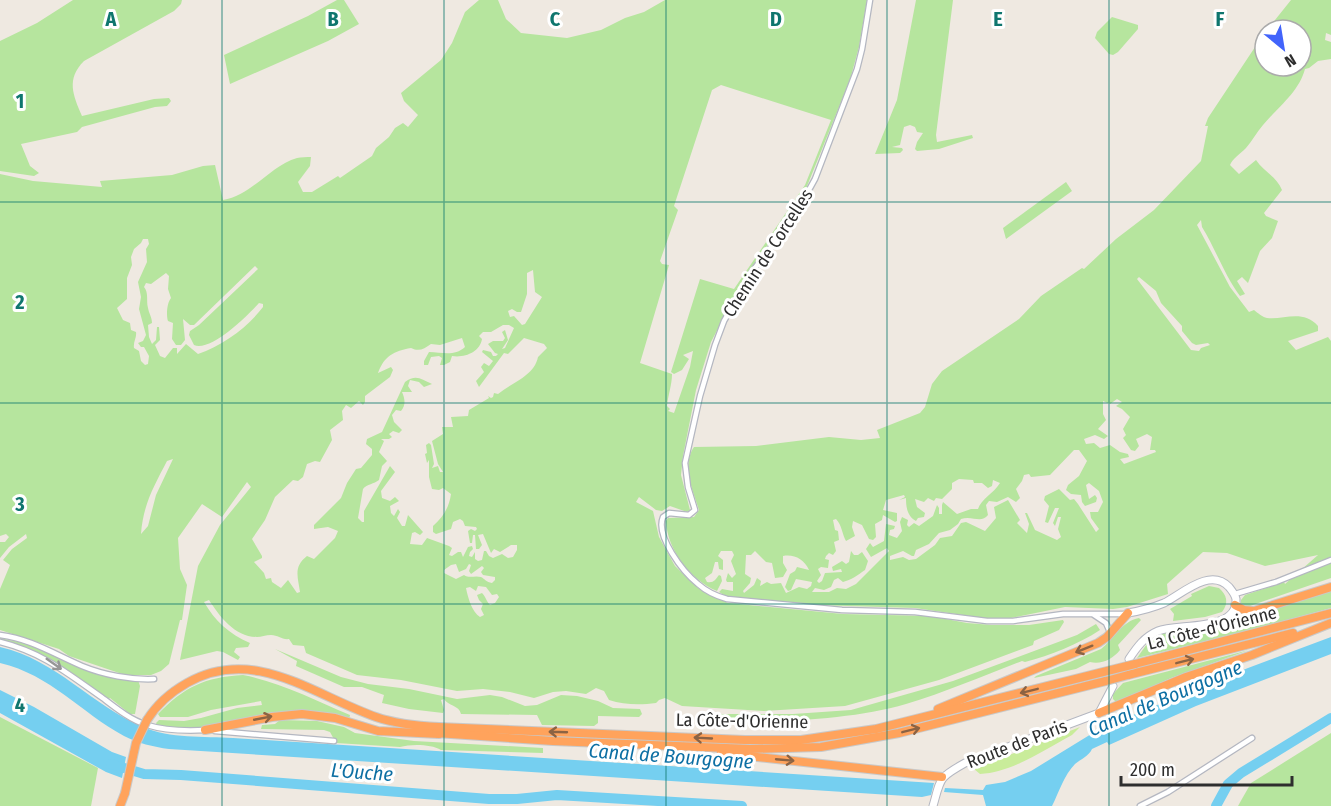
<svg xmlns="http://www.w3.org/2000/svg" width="1331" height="806" font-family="'Fira Sans Condensed',sans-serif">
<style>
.green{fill:#b6e59e;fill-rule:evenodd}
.pitch{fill:#c9ec9a}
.water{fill:#75cff0}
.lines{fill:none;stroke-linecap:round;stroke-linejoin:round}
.river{stroke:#75cff0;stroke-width:10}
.street-casing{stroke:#b4b7c1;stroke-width:7}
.secondary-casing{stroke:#b4b7c1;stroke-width:9}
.highway-casing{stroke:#c9c9c9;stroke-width:10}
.street{stroke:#fff;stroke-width:4.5}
.secondary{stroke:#fff;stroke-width:7}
.highway{stroke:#ffa35c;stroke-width:8}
.highway-bridge-casing{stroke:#c9c9c9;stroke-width:10;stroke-linecap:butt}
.highway-bridge{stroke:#ffa35c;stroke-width:8}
.oneway{stroke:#8c6343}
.oneway2{stroke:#969696}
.grid{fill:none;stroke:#0f766e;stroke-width:1.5;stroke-opacity:0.55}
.labels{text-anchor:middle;stroke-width:6;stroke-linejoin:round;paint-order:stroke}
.street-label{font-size:18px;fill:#2e2e2e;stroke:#fff}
.water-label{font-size:20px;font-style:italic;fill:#0d6fa3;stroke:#fff}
.grid-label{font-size:20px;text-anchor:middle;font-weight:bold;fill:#0f766e;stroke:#fff;stroke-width:6;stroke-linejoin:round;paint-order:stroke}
</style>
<rect width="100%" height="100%" fill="#efe9e1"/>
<g class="green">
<path d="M 73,0 L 182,0 L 181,4 L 174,11 L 84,61 C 66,79 73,95 82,116 L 154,99 L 169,98 L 171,101 L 167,106 L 155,107 L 82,127 L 77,132 L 21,144 L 30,166 L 39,173 L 34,176 L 0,171 L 0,41 L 37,23 Z"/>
<path d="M 337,0 L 344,0 L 359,24 L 328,41 L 230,84 L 224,55 L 308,16 Z"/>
<path d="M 479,0 L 498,0 L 506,19 L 521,33 L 567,38 L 601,30 L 625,18 L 644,12 L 665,0 L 867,0 L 859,47 L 850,80 L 803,196 L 744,278 L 711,342 L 696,390 L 683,456 L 681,475 L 690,510 L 687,512 L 670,506 L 662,511 L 656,510 L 639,497 L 636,502 L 653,511 L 659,537 L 675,566 L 698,588 L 728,603 L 843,614 L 930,616 L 967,623 L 992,625 L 1029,625 L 1063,620 L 1064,622 L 1059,630 L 1034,641 L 1033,645 L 939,680 L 845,706 L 764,711 L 682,706 L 665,698 L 659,700 L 656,703 C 641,705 624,705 609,700 L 604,691 L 596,688 L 586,694 L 566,691 L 553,692 L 534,698 L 510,692 L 483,689 L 457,691 L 401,680 L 357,675 L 306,653 L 304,646 L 293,645 L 289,639 C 282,640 278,635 271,635 C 266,635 261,637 257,637 C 235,637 220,617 209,600 L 204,602 C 215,621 229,634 250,643 L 248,647 L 236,648 L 234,652 L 240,657 L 238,660 L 223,652 L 217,651 L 180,660 L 198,566 L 220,525 L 251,487 L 247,482 L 222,517 L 202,504 L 178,538 L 180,569 L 187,585 L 182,620 L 180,620 L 169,664 L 161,671 L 151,675 L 125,675 L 69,656 L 59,649 L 0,630 L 0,589 L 10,565 L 3,560 L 12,549 L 27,538 L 26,534 L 9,547 L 0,558 L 0,542 L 5,542 L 9,537 L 6,534 L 0,536 L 0,174 L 33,181 L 102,187 L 100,181 L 172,175 L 203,166 L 215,165 L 223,200 C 251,196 270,166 297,158 C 301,157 307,157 311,157 L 310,166 L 298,182 L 303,192 L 312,192 L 338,176 L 340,178 L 372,156 L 376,148 L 389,137 L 395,128 L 403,123 L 408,127 L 418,115 L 404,101 L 401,93 L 441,60 L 452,43 L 465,12 ZM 721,85 L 831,120 L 805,185 L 734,289 L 700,279 L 671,372 L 674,374 L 682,370 L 689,359 L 683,355 L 693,351 L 690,367 L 674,413 L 668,411 L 670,409 L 667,406 C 668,395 672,385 672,374 L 640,363 L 669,265 L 662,264 L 660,261 L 678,210 L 674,206 L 712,90 ZM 143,239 L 148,239 L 149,244 L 146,249 L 147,262 L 138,282 L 141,297 L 139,309 L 146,335 L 143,341 L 138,343 L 141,347 L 144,347 L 149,356 L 148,364 L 145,365 L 141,361 L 139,351 L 134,348 C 133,342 137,337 136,332 L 131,330 L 130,323 L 123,320 L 117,308 L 127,299 L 127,278 L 132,265 L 131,257 L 134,249 L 141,243 ZM 255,266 L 258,269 L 199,325 L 190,331 L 189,335 L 194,345 C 211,352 247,316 259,303 L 263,304 L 263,307 C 247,328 223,345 198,354 L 186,344 L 177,354 L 177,348 L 173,348 L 165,358 L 160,356 L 155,345 L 160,340 L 159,327 L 157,327 L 156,340 L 152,344 L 149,337 L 148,325 L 152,323 C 152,317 149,314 148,308 C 146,300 149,293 144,287 L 146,283 L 151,284 L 166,273 L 169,276 L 168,289 L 171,298 C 167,303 166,315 168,321 L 173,323 L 172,339 L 176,345 L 181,345 L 185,340 L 183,319 L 190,325 L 194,325 ZM 533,270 L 535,292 L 542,297 L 525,324 L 522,325 L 514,316 L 510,317 L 508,311 L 512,309 L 517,312 L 521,312 L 527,294 L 527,273 ZM 503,325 L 509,325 L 514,328 L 505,348 L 502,349 L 508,340 L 505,330 L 502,332 L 505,338 L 503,341 L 493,341 L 488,344 L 495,353 L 498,354 L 496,356 L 493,356 L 491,352 L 483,350 L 482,352 L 493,361 L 489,366 L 484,363 L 481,367 L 484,372 L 476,381 L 479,387 L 504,353 L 508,354 L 524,338 L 544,344 L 547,348 L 538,357 C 534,376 513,382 498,394 L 494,393 L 493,397 L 491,398 L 488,396 L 489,398 L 469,410 L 468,416 L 451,417 L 453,427 L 442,427 L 443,434 L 432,441 L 438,464 L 443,472 L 440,472 L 438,466 L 432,468 L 434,464 L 431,445 L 429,443 L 426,445 L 427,453 L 425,454 L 427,463 L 429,460 L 429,477 L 432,489 L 439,490 L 443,488 L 451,494 C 449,508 443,517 433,526 L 433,532 L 436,534 L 451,529 L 453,522 L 460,519 L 463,521 L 465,526 L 476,527 L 477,529 L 475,531 L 471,529 L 468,531 L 470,543 L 472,543 L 473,535 L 475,535 L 476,549 L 479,549 L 482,545 L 478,535 L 483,534 L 491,553 L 494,549 L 500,552 L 511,545 L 517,545 L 517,550 L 513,557 L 508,558 L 502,554 L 493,558 L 489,556 L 486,551 L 484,551 L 482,560 L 478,561 L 475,559 L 475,552 L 472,557 L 469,556 L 470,552 L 473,549 L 472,546 L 468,547 L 463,557 L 461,552 L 458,552 L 452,556 L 449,555 L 452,548 L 449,546 L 427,538 L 422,545 L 410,544 L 412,533 L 415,532 L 420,535 L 423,532 L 408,515 L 405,526 L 402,526 L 397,518 L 400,512 L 398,509 L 394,516 L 391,513 L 390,506 L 399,501 L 395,497 L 390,501 L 382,498 L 381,491 L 395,472 L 390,466 L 364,511 L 364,522 L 362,522 L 358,518 L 363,489 C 367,484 374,484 379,480 L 382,466 L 387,461 L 379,452 L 384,441 L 381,439 L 389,439 L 392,437 L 389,434 L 393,431 L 399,433 L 402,430 L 394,422 L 392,415 L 396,410 L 401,411 C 406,405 405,399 402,392 L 412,392 L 408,386 L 410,380 L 419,382 L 424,387 L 432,384 C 421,379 416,374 405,382 L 382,432 L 367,439 L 366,444 L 372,449 L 372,455 L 361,468 L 356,469 L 347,483 L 341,498 L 314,525 L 314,529 L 328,527 L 338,531 L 335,538 L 314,559 L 307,556 C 293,567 298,577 300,592 L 297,593 L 288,580 L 281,588 L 272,582 L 271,578 L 266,579 L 264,573 L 254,562 L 262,558 L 262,556 L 252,539 L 265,520 L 275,497 L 293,480 L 298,481 L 303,477 L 307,464 L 315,461 L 320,462 L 332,440 L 330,430 L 343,420 L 342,411 L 346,405 L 351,408 L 359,401 L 363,405 L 365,402 L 365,396 L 390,377 L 393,370 L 391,367 L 378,373 C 384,356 394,351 411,348 C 419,352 424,349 431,344 L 440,345 L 462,338 L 465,347 C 454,357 442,352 429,352 L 424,361 L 424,365 L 428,365 L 431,357 L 439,356 L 442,358 L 440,365 L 444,365 L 450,362 L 452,356 C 465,358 480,352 482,339 L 479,336 L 483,332 L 491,332 ZM 173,459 L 156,495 L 148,526 L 141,534 C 143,505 154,486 167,461 ZM 456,564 L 459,572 L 466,569 L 469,564 L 471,565 L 469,571 L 471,574 L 482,566 L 484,568 L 481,572 L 483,575 L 495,577 L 495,580 L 492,583 C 486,582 485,579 481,577 C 474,575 470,579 464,575 L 456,579 L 444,573 L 444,570 L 451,565 ZM 478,586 L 486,587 L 492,595 L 497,594 L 499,597 L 495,603 L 490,605 C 486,601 486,597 482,593 L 477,595 L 479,600 L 483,604 L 481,609 L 484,615 L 480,617 C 472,612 468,598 466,588 L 470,587 L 476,591 Z"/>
<path d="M 916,0 L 953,0 L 936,135 L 937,142 L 972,135 L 973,138 L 939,149 L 917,151 L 915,149 L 917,142 L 923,133 L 917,132 L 915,127 L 910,125 L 904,127 L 900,145 L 892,147 L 902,148 L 903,150 L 900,153 L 875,154 L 897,100 Z"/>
<path d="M 1291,0 L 1331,0 L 1331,35 L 1326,33 L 1325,40 L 1331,42 L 1331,59 L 1318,61 L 1309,68 L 1305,69 C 1299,92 1278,107 1263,125 C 1257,132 1252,141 1246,148 C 1240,154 1233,158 1230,165 L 1239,174 L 1256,160 C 1264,172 1277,177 1282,190 L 1264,213 L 1266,216 L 1278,221 L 1272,238 L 1260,251 L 1248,283 L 1242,277 L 1237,281 L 1245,294 L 1240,296 C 1225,276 1216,250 1202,227 L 1201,220 L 1197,225 L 1230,287 L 1249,312 L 1254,310 C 1258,313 1262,317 1267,318 C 1284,320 1303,309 1318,326 L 1318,331 L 1288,341 L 1296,350 L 1328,337 L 1331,341 L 1331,578 L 1247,607 L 1241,604 L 1241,600 L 1245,595 L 1284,582 L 1285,584 L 1318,555 L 1265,566 L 1227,553 L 1203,552 L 1167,584 L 1168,594 L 1127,607 L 1113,609 L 1065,607 L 1011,618 L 983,618 L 915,608 L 814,605 L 727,597 L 719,592 L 722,589 L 733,591 L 733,582 L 727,582 L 726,580 L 728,573 L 732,578 L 736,574 L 731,561 L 734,555 L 732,551 L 721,551 L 718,556 L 723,560 L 723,570 L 719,569 L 718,562 L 715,562 L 712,573 L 705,578 L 707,582 C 714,583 715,580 719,575 L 721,576 L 722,581 L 717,591 C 690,580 667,549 666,521 L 668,518 L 694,517 L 699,510 C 693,491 681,466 694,447 L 756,446 L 829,437 L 861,440 L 880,438 L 877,430 L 920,413 L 925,407 L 932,384 L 942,371 L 1019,319 L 1041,296 L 1082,268 L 1084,269 L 1116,239 L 1154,210 L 1201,161 L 1208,126 L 1205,126 L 1208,118 L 1265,32 L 1265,66 L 1301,66 L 1301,30 L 1267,30 ZM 1139,277 L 1156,291 L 1161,303 L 1182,326 L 1182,331 L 1192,343 L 1196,345 L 1208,343 L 1210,345 L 1201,348 L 1199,351 L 1191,350 L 1137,279 ZM 1117,399 L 1122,402 L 1116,406 L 1122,409 L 1130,417 L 1123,429 L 1126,435 L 1123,438 L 1131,450 L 1135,451 L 1139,446 L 1136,439 L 1147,434 L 1152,437 L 1150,450 L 1155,450 L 1156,452 L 1124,464 L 1120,459 L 1129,457 L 1128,454 L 1120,452 L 1110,445 L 1100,448 L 1094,443 L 1086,444 L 1084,439 L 1095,435 L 1104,439 L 1108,436 L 1098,429 L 1106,420 L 1103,414 L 1103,401 L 1110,404 ZM 1074,450 L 1079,450 L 1087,461 L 1079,476 L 1068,485 L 1066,490 L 1071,494 L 1081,495 L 1082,502 L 1085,506 L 1096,502 L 1097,498 L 1095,495 L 1089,499 L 1086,485 L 1089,483 L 1099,491 L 1103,502 L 1098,512 L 1090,512 L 1091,518 L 1099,529 L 1096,532 L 1078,504 L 1074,499 L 1070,500 L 1059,489 L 1045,496 L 1044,500 L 1049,506 L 1045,522 L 1048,523 L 1055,508 L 1059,508 L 1053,523 L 1055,526 L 1058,517 L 1061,517 L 1058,529 L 1061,537 L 1057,540 L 1035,530 L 1027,513 L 1025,513 L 1029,524 L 1027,533 L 1017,523 L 1020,520 L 1008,500 L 994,507 L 996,518 L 985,531 L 966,522 L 961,523 L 952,536 L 940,538 L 935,545 L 916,559 L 909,560 L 903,557 L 890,560 L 890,556 L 903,551 L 912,556 L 914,556 L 916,550 L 929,544 L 939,533 L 950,530 L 958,524 L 961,519 C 972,515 981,524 988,515 L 986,505 L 989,501 L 997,502 L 1008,497 L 1016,502 L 1020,498 L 1016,489 L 1022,481 L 1024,475 L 1029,474 L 1031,477 L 1050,475 ZM 959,479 L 973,480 L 974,483 L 982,483 L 988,488 L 992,486 L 993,480 L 1000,483 C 994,493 981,499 978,509 L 971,509 L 957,514 L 943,502 L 942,505 L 942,514 L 939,514 L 939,508 L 937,505 L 933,516 L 919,526 L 914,523 L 909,527 L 907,525 L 908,520 L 902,517 L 900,522 L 902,531 L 897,538 L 889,535 L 890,530 L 894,529 L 895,526 L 886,524 L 884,541 L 873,547 L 870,543 L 866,549 L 871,557 L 887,548 L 889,551 L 856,584 L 846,589 L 837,588 L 829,592 L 812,592 L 815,588 L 824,590 L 831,587 L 834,580 L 838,578 L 843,582 C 851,580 858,575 865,570 L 868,561 L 862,552 L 858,555 L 854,555 L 851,551 L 849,562 L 846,564 L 842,561 L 832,567 L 833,571 L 841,569 L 842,572 L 825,573 L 822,581 L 819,583 L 817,581 L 821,575 L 818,569 L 821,567 L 828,568 L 829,560 L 825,559 L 826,556 L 829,553 L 833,555 L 836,551 L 834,542 L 839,540 L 838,531 L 835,530 L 833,520 L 836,519 C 842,525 842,534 846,541 L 855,536 L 852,527 L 853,521 L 862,525 L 869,539 L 873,540 L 876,537 L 875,524 L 882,520 L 883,515 L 895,522 L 897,521 L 897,513 L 883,510 L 886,500 L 904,495 L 905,497 L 899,500 L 906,498 C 906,507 907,516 916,521 L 918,518 L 924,517 L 925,513 L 917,507 L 915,499 L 924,502 L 928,498 L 934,501 L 936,498 L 942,499 L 952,489 L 952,483 ZM 755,551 L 766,562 L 772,563 L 775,578 L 783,577 L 787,570 L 783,563 L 783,556 C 794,554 804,559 809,570 L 797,567 L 795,571 L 790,574 L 785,587 L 788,591 L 791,590 L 796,579 L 812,582 L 811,586 L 807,589 L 799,587 L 786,593 L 781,583 L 771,584 L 767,582 L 760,586 L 761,581 L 757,578 L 754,585 L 744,593 L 743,591 L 750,583 L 751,578 L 745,574 L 746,555 L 751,555 Z"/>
<path d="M 1112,17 L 1138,25 L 1138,29 L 1118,52 L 1113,55 L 1109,54 L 1095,38 L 1097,32 Z"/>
<path d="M 1066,182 L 1072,191 L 1006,239 L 1003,228 Z"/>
<path d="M 1209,586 L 1219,588 C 1227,595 1229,603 1222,612 L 1205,617 L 1173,621 L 1174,614 L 1170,609 L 1192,596 L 1191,594 Z"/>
<path d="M 1331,590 L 1331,608 L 1254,629 L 1137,658 L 1149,641 L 1160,634 L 1178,631 L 1215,629 Z"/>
<path d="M 1139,618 L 1141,620 L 1118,645 L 1120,650 C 1113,659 1101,665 1090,662 L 1076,669 L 1034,678 L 1036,676 L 1101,649 C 1114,639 1122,621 1139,618 Z"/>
<path d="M 1096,624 L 1100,630 C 1077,645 1051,655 1025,662 L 1022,661 C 983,676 946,692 906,704 C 848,721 767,723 706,720 L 702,716 L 704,714 L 793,714 L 851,710 L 953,681 L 1077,635 Z"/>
<path d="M 0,638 L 33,645 L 97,674 L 138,680 L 140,686 L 135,714 L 130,714 L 110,698 L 108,700 C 71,674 44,652 0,640 Z"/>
<path d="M 275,649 L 341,677 L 368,684 L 409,689 L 457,699 L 490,695 L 502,697 L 525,706 L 537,705 L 561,695 L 577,696 L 598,701 L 613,708 L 640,709 L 642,714 L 639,717 L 598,716 L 598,723 L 594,726 L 542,725 L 537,715 L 461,714 C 459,705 448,706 444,699 L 441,700 L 444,710 L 443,713 L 409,709 L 382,703 L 384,695 L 362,687 L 344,687 L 296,666 L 297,661 Z"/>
<path d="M 1249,650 L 1171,678 L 1117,703 L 1113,699 L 1113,694 L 1123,683 Z"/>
<path d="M 243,675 C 280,682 315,700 350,715 L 349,720 C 314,707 280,710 244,719 C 231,722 217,726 203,728 C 188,729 172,728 157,725 L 156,723 L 159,720 L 184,721 L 201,718 L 237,708 L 262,705 L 261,701 L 211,710 L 188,717 L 160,717 L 158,714 C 184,687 205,677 243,675 Z"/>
<path d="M 0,717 L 98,768 L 91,806 L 0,806 Z"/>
<path d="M 280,720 L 317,721 L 344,727 L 355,733 L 414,741 L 543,748 L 543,753 L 441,750 C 431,744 411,744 400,747 L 336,743 L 330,732 L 324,730 L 261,729 L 262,725 L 275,724 Z"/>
<path d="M 1331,733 L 1331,806 L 1238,806 L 1251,783 Z"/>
</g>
<path class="pitch" d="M 1080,727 L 1072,735 C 1044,750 1013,772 980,774 L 974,769 Z"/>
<g class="water">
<path d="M 1331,637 L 1331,654 L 1196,706 L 1109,745 L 1107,742 L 1092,749 C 1089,756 1081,759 1075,764 C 1064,775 1059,792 1052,806 L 986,806 L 983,795 L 944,792 L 945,788 L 983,790 L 986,785 L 1005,782 L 1031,771 L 1101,728 L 1248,668 Z"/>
<path d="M 0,647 C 57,660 91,705 143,727 C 170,739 204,736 233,738 L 934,783 L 931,795 L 922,797 L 169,749 C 153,747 138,743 124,736 C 80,712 51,675 0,663 Z"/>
<path d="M 0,690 L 34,707 L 112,752 L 126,757 L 122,778 L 106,772 L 0,713 Z"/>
</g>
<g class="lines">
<g class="river">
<path d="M 111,764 L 144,774 L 181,775 L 489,799 L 517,799 L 557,795 L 742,806"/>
<path d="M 1216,806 L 1228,784 L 1241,773 L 1331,718"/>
</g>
<defs>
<g id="street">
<path d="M 870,0 L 862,49 L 857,69 L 815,179 L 794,217 L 751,273 L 724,321 L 715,345 L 700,396 L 685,463 L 688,487 L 695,510 L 689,515 L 669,513 L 663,517 C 655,536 683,572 698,584 C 707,592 716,596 727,599 L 842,610 L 915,612 L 987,621 L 1013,621 L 1063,614 L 1125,614"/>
<path d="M 1235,594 L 1276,582 L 1331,560"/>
<path d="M 1094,615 L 1106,623 L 1110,632"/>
<path d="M 0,635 C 31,639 54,654 82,666 C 104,675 131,680 154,679"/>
<path d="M 0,642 C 44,653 68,674 104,699 C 117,709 131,720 147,725 C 166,731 187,731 206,730"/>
<path d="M 215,731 L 334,741"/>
<path d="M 1140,806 L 1168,792 L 1252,738"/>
</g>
<g id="secondary">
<path d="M 1128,613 C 1140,611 1152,608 1164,603 C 1182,594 1210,567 1229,587 C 1232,591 1235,594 1236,599 C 1239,632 1177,623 1158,631 C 1144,637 1137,647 1129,659"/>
<path d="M 933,806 C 941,778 938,778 965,763 L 1099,713 L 1113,686"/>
</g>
<g id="highway">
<path d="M 1235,605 L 1244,610 L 1254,611 L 1331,587"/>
<path d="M 1135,664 L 1331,613"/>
<path d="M 1128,675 L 1293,633"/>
<path d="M 938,709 L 1098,643 L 1107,637 L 1128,613"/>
<path d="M 1099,713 L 1186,677 L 1252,655 L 1331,623"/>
<path d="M 147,720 C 157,704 171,692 187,683 C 254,645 313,695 376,717 C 396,724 417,726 439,727 L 745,740 L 801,740 L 876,729 L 1111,670"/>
<path d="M 205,730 L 272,717 L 302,714 L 335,718 L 378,731 L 439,734"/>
<path d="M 436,733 L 553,741 L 750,749 L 821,747 L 899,733 L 1106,681"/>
<path d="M 721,753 L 942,777"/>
<path d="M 120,806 L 125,793"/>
</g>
</defs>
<use href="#street" class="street-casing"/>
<use href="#secondary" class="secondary-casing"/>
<use href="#highway" class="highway-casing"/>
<use href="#street" class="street"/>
<use href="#secondary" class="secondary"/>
<use href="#highway" class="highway"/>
<defs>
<g id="highway-bridge">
<path d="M 1111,670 L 1135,664"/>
<path d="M 1106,681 L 1128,675"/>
<path d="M 125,793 L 136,743 L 147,720"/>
</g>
</defs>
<use href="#highway-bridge" class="highway-bridge-casing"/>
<use href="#highway-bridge" class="highway-bridge"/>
</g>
<defs><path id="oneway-shaft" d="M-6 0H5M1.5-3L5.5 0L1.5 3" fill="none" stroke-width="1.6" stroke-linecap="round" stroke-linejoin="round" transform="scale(1.5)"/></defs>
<g class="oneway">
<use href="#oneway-shaft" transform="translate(1084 649) rotate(158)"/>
<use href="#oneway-shaft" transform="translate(1185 661) rotate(-14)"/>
<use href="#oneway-shaft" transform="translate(1029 691) rotate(166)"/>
<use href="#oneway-shaft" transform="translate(263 718) rotate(-11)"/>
<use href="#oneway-shaft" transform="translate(911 730) rotate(-14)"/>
<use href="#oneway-shaft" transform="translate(558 732) rotate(-178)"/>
<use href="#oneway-shaft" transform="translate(703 738) rotate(-177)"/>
<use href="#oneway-shaft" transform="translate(785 760) rotate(5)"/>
</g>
<use class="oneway2" href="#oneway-shaft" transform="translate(54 664) rotate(35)"/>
<path class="grid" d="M 222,0 L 222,806M 444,0 L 444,806M 666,0 L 666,806M 887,0 L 887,806M 1109,0 L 1109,806M 0,202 L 1331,202M 0,403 L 1331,403M 0,604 L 1331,604"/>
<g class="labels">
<g class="street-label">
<text transform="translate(768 253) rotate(-57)" y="6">Chemin de Corcelles</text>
<text transform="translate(1212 628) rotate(-14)" y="6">La Côte-d'Orienne</text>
<text transform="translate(742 721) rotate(1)" y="6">La Côte-d'Orienne</text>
<text transform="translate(1017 744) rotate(-21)" y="6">Route de Paris</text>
</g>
<g class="water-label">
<text transform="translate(1165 698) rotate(-23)" y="7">Canal de Bourgogne</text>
<text transform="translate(671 756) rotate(4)" y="7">Canal de Bourgogne</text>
<text transform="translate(362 772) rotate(4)" y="7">L'Ouche</text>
</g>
</g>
<g class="grid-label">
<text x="111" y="26">A</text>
<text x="333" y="26">B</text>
<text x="555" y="26">C</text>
<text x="776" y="26">D</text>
<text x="998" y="26">E</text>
<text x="1220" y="26">F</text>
<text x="20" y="108">1</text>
<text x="20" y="309">2</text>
<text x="20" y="511">3</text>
<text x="20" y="712">4</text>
</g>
<g transform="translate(1283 48) rotate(150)"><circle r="28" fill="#ffffff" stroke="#ababab" stroke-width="1.5"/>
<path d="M0-4.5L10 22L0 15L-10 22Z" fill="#4264fb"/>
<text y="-9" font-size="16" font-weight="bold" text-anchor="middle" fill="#2e2e2e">N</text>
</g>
<path d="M1121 776v9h171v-9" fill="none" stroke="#2e2e2e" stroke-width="3"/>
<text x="1130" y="776" font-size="18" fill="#2e2e2e" stroke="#ffffff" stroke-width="4.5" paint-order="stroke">200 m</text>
</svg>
